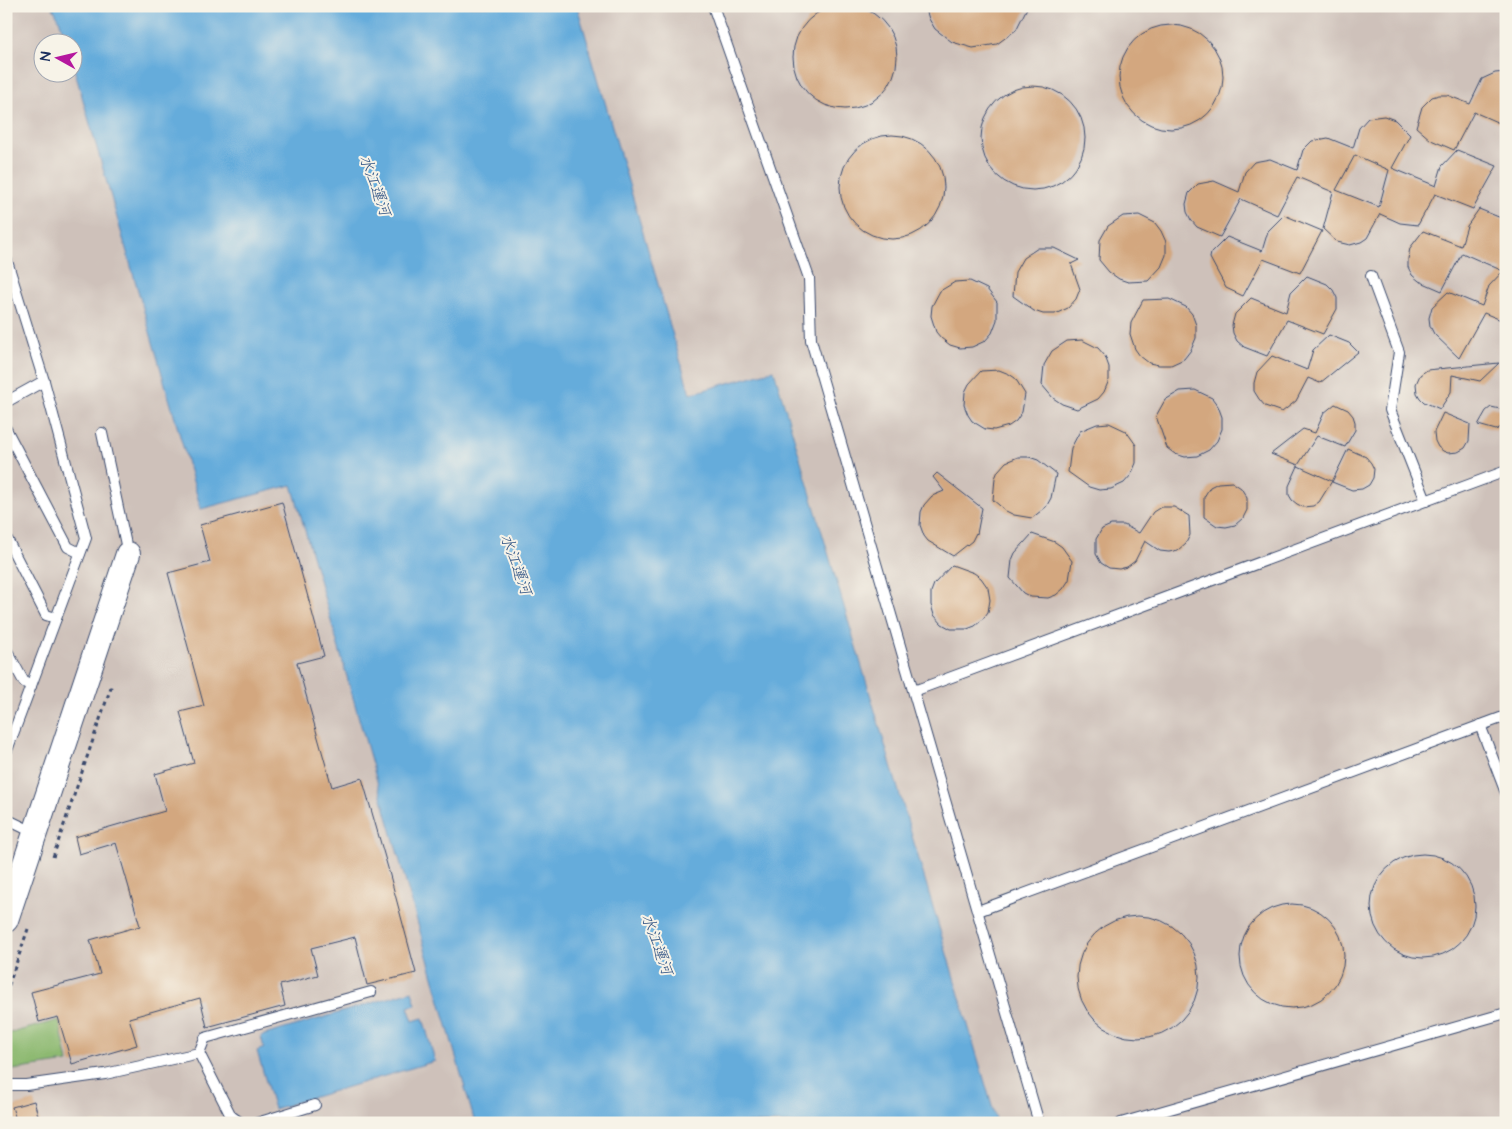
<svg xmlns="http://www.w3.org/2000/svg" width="1512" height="1129" font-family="'Architects Daughter','Klee One',sans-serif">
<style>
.industrial{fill:#cec1ba}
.forest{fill:#8db971;stroke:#547468}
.water{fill:#65acdb;stroke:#406e9c}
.building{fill:#d3a77f;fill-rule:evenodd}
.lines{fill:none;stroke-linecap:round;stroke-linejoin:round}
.service-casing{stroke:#3a496c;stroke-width:12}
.tertiary-casing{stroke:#3a496c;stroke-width:26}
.path{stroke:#3a496c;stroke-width:3;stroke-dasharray:4 4;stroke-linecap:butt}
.service{stroke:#fff;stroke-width:10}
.tertiary{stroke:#fff;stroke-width:24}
.labels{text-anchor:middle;stroke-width:4;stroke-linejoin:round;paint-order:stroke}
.water-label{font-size:16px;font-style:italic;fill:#315484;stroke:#f7f3e8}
</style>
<rect width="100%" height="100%" fill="#f7f3e8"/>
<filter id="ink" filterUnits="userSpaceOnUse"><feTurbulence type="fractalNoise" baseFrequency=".02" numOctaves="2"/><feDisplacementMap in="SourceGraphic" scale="10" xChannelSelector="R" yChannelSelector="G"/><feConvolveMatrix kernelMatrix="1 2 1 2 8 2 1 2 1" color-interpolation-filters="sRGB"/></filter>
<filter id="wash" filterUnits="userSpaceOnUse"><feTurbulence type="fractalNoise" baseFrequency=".0096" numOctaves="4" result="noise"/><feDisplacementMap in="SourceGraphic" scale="20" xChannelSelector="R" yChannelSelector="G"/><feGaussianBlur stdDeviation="1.12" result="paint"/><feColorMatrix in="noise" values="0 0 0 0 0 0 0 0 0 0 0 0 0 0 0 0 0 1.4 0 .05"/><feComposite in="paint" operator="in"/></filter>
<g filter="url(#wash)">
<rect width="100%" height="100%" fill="#eadeba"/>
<g class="industrial">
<path d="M 6,6 L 52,6 L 59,19 L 66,42 L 42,42 L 42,72 L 72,72 L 73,65 L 201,509 L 292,485 L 475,1123 L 6,1123 Z"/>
<path d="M 577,6 L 1506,6 L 1506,1123 L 997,1123 L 775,370 L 690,395 Z"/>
</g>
<path class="forest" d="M 59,1020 L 68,1062 L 6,1071 L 7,1034 Z"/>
<g class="water">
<path d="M 52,6 L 577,6 L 690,394 L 774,370 L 997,1123 L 475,1123 L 292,485 L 201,509 L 73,65 L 72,42 L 66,42 L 59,19 Z"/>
<path d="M 412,991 L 416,1005 L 408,1007 L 413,1021 L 423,1018 L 435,1061 L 274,1109 L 257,1051 L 264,1048 L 261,1036 Z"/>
</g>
<g id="blocks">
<g class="building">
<circle cx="845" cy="57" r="52"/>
<path d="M 925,6 L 1028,6 L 1016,30 L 997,44 L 973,48 L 952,42 L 935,29 L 929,19 Z"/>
<circle cx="1171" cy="77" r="52"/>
<path d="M 1506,72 L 1506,126 L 1474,112 L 1454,150 L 1431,140 L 1416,127 L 1422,107 L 1432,97 L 1439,95 L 1447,95 L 1470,104 L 1482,79 L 1495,73 Z"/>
<circle cx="1033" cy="138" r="52"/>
<path d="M 1384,116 L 1395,120 L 1410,135 L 1392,168 L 1436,186 L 1442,166 L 1457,150 L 1497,166 L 1473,209 L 1435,194 L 1418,225 L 1400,223 L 1380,214 L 1367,238 L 1361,242 L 1350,245 L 1337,242 L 1323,229 L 1333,192 L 1297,177 L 1277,215 L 1241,199 L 1220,237 L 1197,227 L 1191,220 L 1187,212 L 1186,204 L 1189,193 L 1198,184 L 1214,181 L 1239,192 L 1245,172 L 1254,162 L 1270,159 L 1297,170 L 1303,150 L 1312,141 L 1328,138 L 1353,148 L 1359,128 L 1368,118 ZM 1355,155 L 1389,170 L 1379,207 L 1336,190 Z"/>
<circle cx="892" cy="187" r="52"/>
<path d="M 1479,209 L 1506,220 L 1506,322 L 1484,313 L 1459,358 L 1434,334 L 1430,326 L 1429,318 L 1432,307 L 1448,292 L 1482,306 L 1489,286 L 1503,271 L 1462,253 L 1442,291 L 1419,281 L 1412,275 L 1408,267 L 1408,259 L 1410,248 L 1423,231 L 1461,246 L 1467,226 Z"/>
<path d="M 1139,215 L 1155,223 L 1161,231 L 1166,242 L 1166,255 L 1161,267 L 1148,281 L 1128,282 L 1119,279 L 1109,272 L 1099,260 L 1100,240 L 1108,226 L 1123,216 Z"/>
<path d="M 1284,215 L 1322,231 L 1300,273 L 1263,259 L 1243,296 L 1226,288 L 1210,258 L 1211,253 L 1227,237 L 1262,251 L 1268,231 Z"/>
<path d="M 1038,248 L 1054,248 L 1079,260 L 1071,264 L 1080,289 L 1076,299 L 1068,308 L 1055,314 L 1043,314 L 1034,311 L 1013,296 L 1015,272 L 1023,258 Z"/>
<path d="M 1307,276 L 1327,284 L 1333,290 L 1337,298 L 1337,309 L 1323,334 L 1287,320 L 1267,356 L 1244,347 L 1237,341 L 1233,333 L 1232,325 L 1235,314 L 1251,298 L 1286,312 L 1291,292 Z"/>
<path d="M 970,281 L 987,289 L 997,302 L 997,320 L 992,333 L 985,341 L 972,347 L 960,348 L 950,345 L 941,338 L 936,332 L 931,316 L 932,306 L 940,291 L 955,282 Z"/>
<path d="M 1169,299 L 1186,307 L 1192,314 L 1196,325 L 1196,338 L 1191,350 L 1184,359 L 1171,365 L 1159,365 L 1149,363 L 1140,356 L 1135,349 L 1130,334 L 1131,323 L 1143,300 Z"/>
<path d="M 1329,335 L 1349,343 L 1358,352 L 1320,383 L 1308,378 L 1296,401 L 1282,412 L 1265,406 L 1259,399 L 1254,391 L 1254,383 L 1257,372 L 1272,356 L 1307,370 L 1313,350 Z"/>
<path d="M 1082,340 L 1098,348 L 1105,356 L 1109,367 L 1109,380 L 1104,392 L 1098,399 L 1077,409 L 1062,404 L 1053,398 L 1042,385 L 1044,365 L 1052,351 L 1067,341 Z"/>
<path d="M 1499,363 L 1480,381 L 1452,375 L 1451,392 L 1440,409 L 1424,402 L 1420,398 L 1417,393 L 1416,384 L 1420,375 L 1427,370 Z"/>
<path d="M 999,370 L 1009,374 L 1015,378 L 1025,394 L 1022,412 L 1016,421 L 1009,426 L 994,430 L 985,429 L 972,421 L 968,415 L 964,405 L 965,392 L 969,384 L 981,371 Z"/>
<path d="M 1195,390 L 1212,398 L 1218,406 L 1222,417 L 1222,429 L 1217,441 L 1209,450 L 1197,456 L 1185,457 L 1175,454 L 1167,448 L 1156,416 L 1165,400 L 1180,391 Z"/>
<path d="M 1335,404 L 1348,410 L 1353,416 L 1355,422 L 1355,430 L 1345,447 L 1317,436 L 1298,465 L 1271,454 L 1303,429 L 1315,433 L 1324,413 Z"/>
<path d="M 1491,407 L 1500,409 L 1503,411 L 1506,417 L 1504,425 L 1496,430 L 1478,425 L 1486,411 Z"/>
<path d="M 1443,413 L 1470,424 L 1469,441 L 1465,448 L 1458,452 L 1448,453 L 1443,451 L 1438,447 L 1435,441 L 1434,432 Z"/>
<path d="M 1109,423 L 1126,431 L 1136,445 L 1136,463 L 1131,475 L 1124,483 L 1111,489 L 1099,490 L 1089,487 L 1068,472 L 1071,448 L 1080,431 L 1097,424 Z"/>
<path d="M 1348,449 L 1366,457 L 1371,463 L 1374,469 L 1373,478 L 1369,485 L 1362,489 L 1352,490 L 1332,482 Z"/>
<path d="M 1018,457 L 1029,457 L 1038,460 L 1056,474 L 1051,498 L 1046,507 L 1032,518 L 1014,515 L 1006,511 L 993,500 L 995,478 L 998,471 L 1006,462 Z"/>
<path d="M 1298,466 L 1332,481 L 1319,502 L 1313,506 L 1303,507 L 1297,504 L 1292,500 L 1289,495 L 1289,486 Z"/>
<path d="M 937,473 L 982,508 L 977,534 L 976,533 L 972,541 L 953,556 L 928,541 L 924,536 L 920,525 L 921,512 L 924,505 L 932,496 L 944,491 L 933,477 Z"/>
<path d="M 1232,482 L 1241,488 L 1247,498 L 1247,510 L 1243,518 L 1235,525 L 1226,527 L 1217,526 L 1204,517 L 1204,497 L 1210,487 L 1218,483 Z"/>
<path d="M 282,502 L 324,656 L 297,663 L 332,787 L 362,778 L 388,868 L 416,973 L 367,985 L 355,937 L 311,948 L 318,975 L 280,985 L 285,1006 L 207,1027 L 200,998 L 129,1018 L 137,1045 L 72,1064 L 58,1017 L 39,1022 L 31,992 L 100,974 L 90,940 L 140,926 L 116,843 L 79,854 L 75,837 L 165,811 L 155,774 L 194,763 L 180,712 L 204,706 L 168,573 L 210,562 L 200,525 Z"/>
<path d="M 1161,507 L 1174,507 L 1189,516 L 1190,535 L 1186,543 L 1178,550 L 1169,552 L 1160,551 L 1145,541 L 1135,561 L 1127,567 L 1119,569 L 1109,568 L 1101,563 L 1096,554 L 1096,539 L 1102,529 L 1111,525 L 1124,525 L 1139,533 L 1153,512 Z"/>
<path d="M 1032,534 L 1055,542 L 1062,547 L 1072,561 L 1069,580 L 1063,589 L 1056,595 L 1048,598 L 1031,597 L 1023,593 L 1010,578 L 1012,560 L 1015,553 Z"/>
<path d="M 952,565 L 974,573 L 981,578 L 988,588 L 990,600 L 988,612 L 982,620 L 975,626 L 967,629 L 951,629 L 942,624 L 934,615 L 931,605 L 931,592 L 934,584 Z"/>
<circle cx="1423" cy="906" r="52"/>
<circle cx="1292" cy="956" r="52"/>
<circle cx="1138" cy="977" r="61"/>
<path d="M 34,1101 L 40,1123 L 17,1123 L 12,1107 Z"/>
</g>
</g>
</g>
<g filter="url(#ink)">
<use href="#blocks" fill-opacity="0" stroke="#3a496c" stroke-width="1"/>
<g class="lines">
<defs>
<g id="service">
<path d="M 713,6 L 809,278 L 811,340 L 1039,1123"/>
<path d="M 6,258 L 44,381 L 86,538 L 6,753"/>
<path d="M 1371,276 L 1399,352 L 1390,410 L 1426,501"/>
<path d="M 6,402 L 44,381"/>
<path d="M 6,429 L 68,547 L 80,553"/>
<path d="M 102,433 L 128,554"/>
<path d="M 6,537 L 46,615 L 56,618"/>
<path d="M 6,649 L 24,682 L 31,686"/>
<path d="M 914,691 L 1506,471"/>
<path d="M 1480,725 L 1506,793"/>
<path d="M 6,817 L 8,820 L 35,833"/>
<path d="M 978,911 L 1506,716"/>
<path d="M 199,1053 L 231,1116 L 241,1123"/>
<path d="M 6,1085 L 26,1085 L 105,1074 L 199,1053 L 205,1038 L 371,992"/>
<path d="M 257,1123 L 315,1105"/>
<path d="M 1121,1123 L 1506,1013"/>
</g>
<path id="tertiary" d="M 6,920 L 128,554"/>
</defs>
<use href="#service" class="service-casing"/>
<use href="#tertiary" class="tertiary-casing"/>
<g class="path">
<path d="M 53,857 L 112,684"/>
<path d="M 6,993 L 28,929"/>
</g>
<use href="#service" class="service"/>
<use href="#tertiary" class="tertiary"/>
</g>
</g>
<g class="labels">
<g class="water-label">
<text transform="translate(376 185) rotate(70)" y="6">水江運河</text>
<text transform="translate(517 564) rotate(70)" y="6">水江運河</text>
<text transform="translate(658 944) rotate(70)" y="6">水江運河</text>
</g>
</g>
<rect width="1512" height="1129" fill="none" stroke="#f7f3e8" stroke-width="25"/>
<g transform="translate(58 58) rotate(278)"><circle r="24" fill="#f7f3e8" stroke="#9fa5b1"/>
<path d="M0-4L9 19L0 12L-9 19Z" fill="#b5179e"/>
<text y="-8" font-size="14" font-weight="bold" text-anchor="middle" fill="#1b2f5e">N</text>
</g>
</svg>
